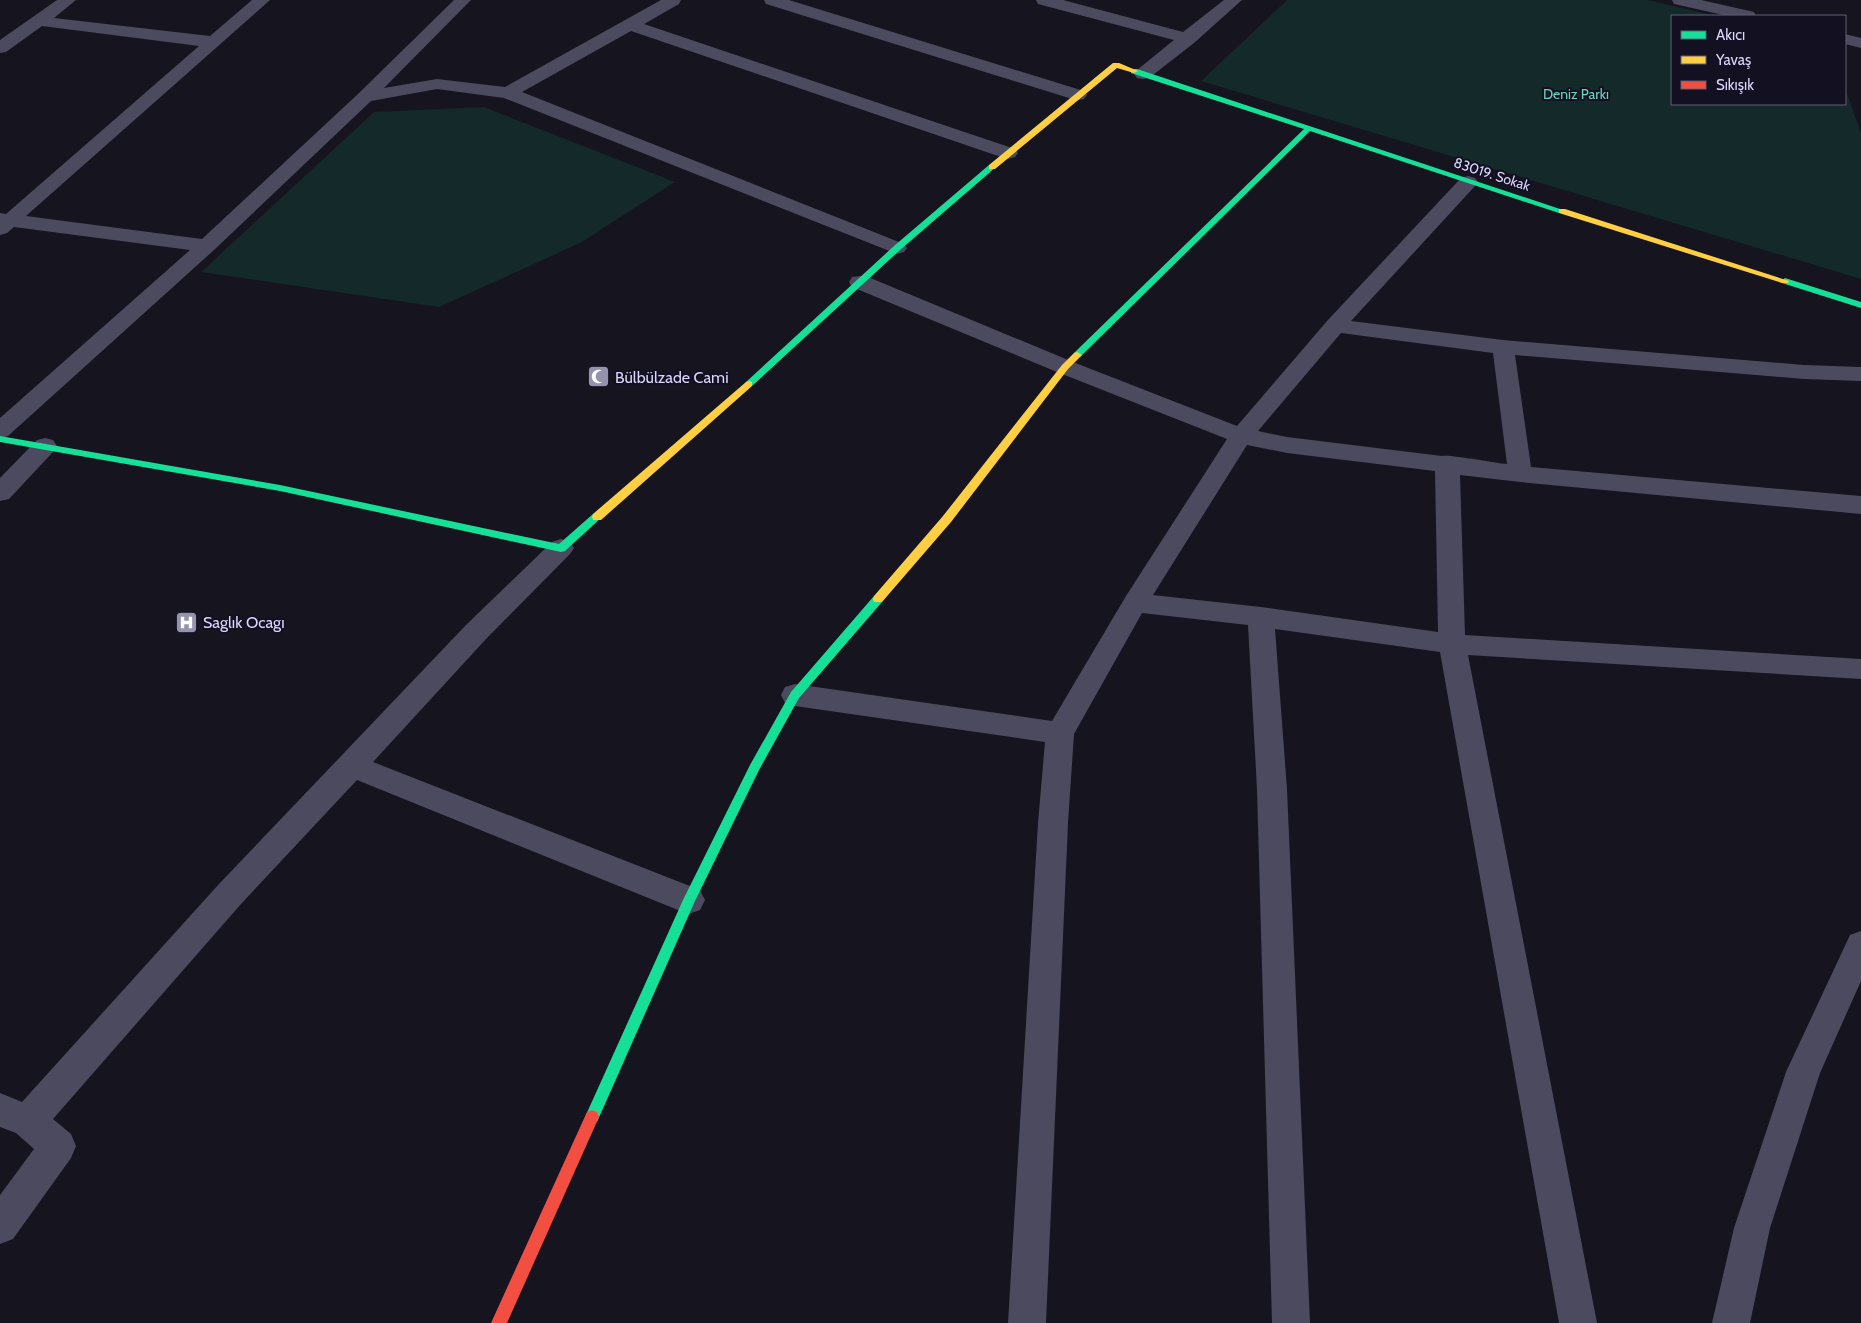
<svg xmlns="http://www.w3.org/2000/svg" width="1861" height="1323" font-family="Cabin,sans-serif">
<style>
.green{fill:#142929}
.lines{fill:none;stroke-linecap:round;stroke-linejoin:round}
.street{fill:#4c4a5e;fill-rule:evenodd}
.fast{fill:#16e098;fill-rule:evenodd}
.slow{fill:#ffcf43;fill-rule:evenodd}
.jam{fill:#f24e42;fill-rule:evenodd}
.labels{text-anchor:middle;stroke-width:4;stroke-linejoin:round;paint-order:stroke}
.far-park-label{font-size:14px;fill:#69d4b8;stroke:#131022}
.far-street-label{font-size:14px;fill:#dad6fb;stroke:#131022}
.poi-label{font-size:16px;fill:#dad6fb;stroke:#131022;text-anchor:start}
</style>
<rect width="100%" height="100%" fill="#16141e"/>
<g class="green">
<path d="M 1287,0 L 1648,0 L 1716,16 L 1672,16 L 1672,104 L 1845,104 L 1845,88 L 1861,133 L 1861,279 L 1201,81 Z"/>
<path d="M 484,107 L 675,182 L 580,243 L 439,307 L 201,272 L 374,112 Z"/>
</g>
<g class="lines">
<g class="street">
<path d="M 57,0 L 76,0 L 54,18 L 210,36 L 252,0 L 270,0 L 26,216 L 202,239 L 359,93 L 454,0 L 471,0 L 384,88 L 437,79 L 505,87 L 661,0 L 681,0 L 679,4 L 644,24 L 1015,149 L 1018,153 L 1015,157 L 1008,159 L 1001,157 L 631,31 L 522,92 L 904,244 L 907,248 L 904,252 L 897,254 L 504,98 L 437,89 L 371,101 L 214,250 L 8,436 L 0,439 L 0,418 L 190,250 L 14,227 L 7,233 L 0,235 L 0,213 L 6,214 L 199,46 L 42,26 L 6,52 L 0,53 L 0,40 Z"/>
<path d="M 764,0 L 789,0 L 1084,91 L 1087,95 L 1084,99 L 1078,100 L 1072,99 L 766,4 Z"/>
<path d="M 1036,0 L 1063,0 L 1183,32 L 1224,0 L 1242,0 L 1194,43 L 1149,78 L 1143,79 L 1137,78 L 1134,74 L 1137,70 L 1174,40 L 1038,4 Z"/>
<path d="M 1672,0 L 1701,0 L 1754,12 L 1756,16 L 1728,16 L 1674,4 Z"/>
<path d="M 1845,34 L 1861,38 L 1861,48 L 1845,44 Z"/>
<path d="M 1468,176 L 1475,178 L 1478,182 L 1475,186 L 1351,321 L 1503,340 L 1804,365 L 1861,367 L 1861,381 L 1804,379 L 1515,355 L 1531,467 L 1861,496 L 1861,514 L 1520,482 L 1460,475 L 1465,635 L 1861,659 L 1861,679 L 1468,655 L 1597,1323 L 1559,1323 L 1440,652 L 1275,629 L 1287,789 L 1310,1323 L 1272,1323 L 1257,789 L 1248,625 L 1142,613 L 1074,734 L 1068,823 L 1046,1323 L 1008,1323 L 1038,823 L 1045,742 L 795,706 L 785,703 L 781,695 L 785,687 L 795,684 L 1052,721 L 1126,596 L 1227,439 L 1057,372 L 852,287 L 849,282 L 852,277 L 860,276 L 868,277 L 1073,362 L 1237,426 L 1327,321 L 1461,178 ZM 1341,333 L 1493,353 L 1507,464 C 1495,463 1449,454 1442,456 L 1287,437 L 1258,431 ZM 1247,445 L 1287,453 L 1435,471 L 1438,632 L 1261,607 L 1153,595 Z"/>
<path d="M 45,438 L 53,440 L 57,446 L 53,452 L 9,499 L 0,501 L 0,478 L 37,440 Z"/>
<path d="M 561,539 L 570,542 L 574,548 L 570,554 L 486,639 L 373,762 L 700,890 L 705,900 L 700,910 L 689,914 L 678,910 L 357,780 L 241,904 L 53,1119 L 71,1134 L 76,1146 L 71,1158 L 13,1239 L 0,1244 L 0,1195 L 34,1149 L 16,1133 L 0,1127 L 0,1093 L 22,1102 L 219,884 L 466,625 L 552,542 Z"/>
<path d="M 1861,931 L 1861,981 L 1820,1073 L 1770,1228 L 1750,1323 L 1712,1323 L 1734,1228 L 1786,1072 L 1850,935 Z"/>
</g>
<g class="fast">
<path d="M 1131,69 L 1137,69 L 1566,211 L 1559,213 L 1310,131 L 1080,357 L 1074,357 L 1074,353 L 1304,129 L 1131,73 Z"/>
<path d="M 989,165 L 996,167 L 900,250 L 752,386 L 746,386 L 746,382 L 894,246 Z"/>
<path d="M 1785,278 L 1861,302 L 1861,308 L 1782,283 L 1781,281 Z"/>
<path d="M 0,436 L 280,485 L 559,544 L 593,514 L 601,514 L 602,517 L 565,551 L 561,552 L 280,491 L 0,442 Z"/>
<path d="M 878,595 L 882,596 L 883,599 L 882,602 L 799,698 L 759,770 L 695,901 L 597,1122 L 592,1124 L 587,1122 L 585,1117 L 683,900 L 750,765 L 791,692 L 874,596 Z"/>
</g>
<g class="slow">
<path d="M 1113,63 L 1119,63 L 1138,71 L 1134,73 L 1117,68 L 995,169 L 989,169 L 989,165 Z"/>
<path d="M 1559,209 L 1565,209 L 1789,281 L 1788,283 L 1782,283 L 1559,213 Z"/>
<path d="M 1077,352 L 1082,355 L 1068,369 L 951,522 L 882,602 L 874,602 L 873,599 L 874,596 L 943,516 L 1062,365 L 1074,353 Z"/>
<path d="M 749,381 L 752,382 L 752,386 L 601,520 L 593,520 L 592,517 L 593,514 L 746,382 Z"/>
</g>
<path class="jam" d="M 592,1110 L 597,1112 L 599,1117 L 507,1323 L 491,1323 L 587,1112 Z"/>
</g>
<defs>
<symbol id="mosque-square" viewBox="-11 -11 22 22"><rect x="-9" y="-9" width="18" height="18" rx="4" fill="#9592ae" stroke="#131022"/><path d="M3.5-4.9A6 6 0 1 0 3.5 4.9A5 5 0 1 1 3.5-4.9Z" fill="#fff"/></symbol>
<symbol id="hospital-square" viewBox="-11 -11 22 22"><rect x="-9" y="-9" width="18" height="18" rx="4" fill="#9592ae" stroke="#131022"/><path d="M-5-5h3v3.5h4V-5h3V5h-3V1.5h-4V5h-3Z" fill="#fff"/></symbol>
</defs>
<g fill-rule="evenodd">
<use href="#mosque-square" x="586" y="364" width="25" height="25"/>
<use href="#hospital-square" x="174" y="610" width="25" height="25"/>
</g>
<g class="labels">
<g class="far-park-label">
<text x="1576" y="99">Deniz Parkı</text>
</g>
<g class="far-street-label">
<text transform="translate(1492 174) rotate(18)" y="5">83019. Sokak</text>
</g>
<g class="poi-label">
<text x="615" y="383">Bülbülzade Cami</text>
<text x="203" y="628">Saglık Ocagı</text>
</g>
</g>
<rect x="1671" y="15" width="175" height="90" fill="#131022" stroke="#635f79"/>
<rect x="1681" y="31" width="25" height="8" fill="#16e098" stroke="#635f79"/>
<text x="1716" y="40" font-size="15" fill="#dad6fb">Akıcı</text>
<rect x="1681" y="56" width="25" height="8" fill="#ffcf43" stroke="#635f79"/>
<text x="1716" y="65" font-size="15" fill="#dad6fb">Yavaş</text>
<rect x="1681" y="81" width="25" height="8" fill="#f24e42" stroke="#635f79"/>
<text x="1716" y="90" font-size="15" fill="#dad6fb">Sıkışık</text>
</svg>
